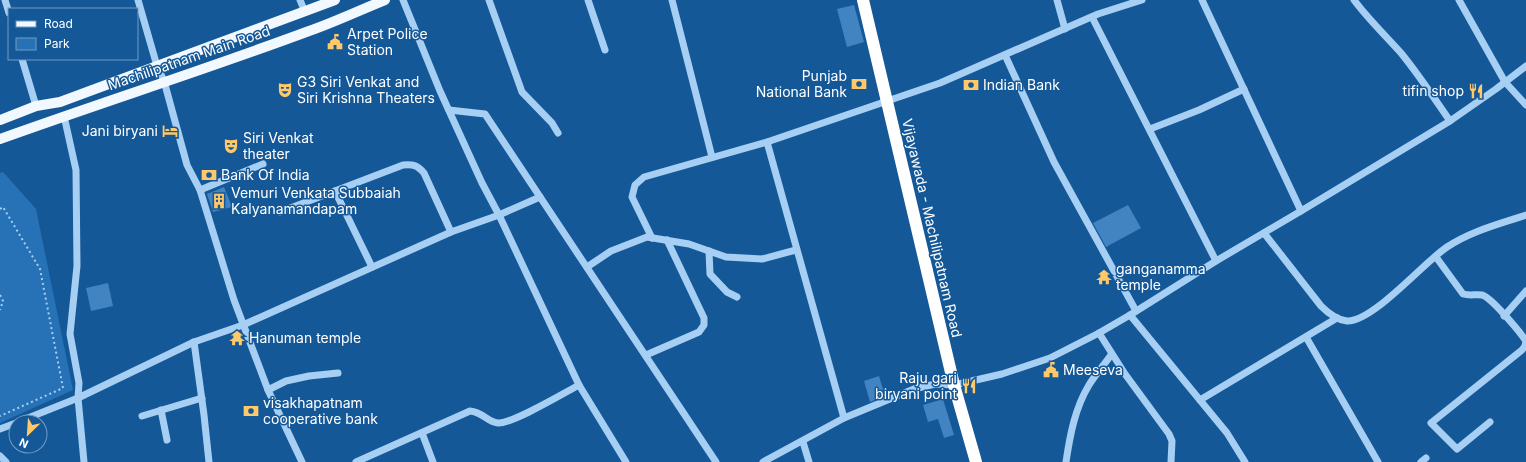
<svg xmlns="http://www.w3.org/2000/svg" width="1526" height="462" font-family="Inter,sans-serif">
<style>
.green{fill:#2772b6}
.building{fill:#4184c1}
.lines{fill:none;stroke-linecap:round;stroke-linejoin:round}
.path{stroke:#a6cff3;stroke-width:2;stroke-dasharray:2 3;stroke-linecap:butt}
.minor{stroke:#a6cff3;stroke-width:7}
.major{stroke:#f2f8ff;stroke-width:10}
.highway{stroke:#fff;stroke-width:12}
.labels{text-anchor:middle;stroke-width:3;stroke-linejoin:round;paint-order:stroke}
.poi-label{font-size:14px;fill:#fff;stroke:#145898;text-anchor:start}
.street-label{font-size:14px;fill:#fff;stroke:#145898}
</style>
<rect width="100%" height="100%" fill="#145898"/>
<path class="green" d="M 3,172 L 36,209 L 73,390 L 0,423 L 0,173 Z"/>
<g class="building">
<path d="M 854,5 L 864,42 L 847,47 L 837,9 Z"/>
<path d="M 224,187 L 232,207 L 213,212 L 207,194 Z"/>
<path d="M 1128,205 L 1141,228 L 1106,247 L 1093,223 Z"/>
<path d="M 108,283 L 113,306 L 91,311 L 86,288 Z"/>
<path d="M 879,376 L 885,396 L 870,402 L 864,381 Z"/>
<path d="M 943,399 L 954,435 L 944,438 L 938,419 L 928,422 L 923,405 Z"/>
</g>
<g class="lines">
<g class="path">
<path d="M 0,209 L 3,207 L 40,269 L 63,388 L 0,416"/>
<path d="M 0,295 L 3,301 L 0,310"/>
</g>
<g class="minor">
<path d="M 5,0 L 9,13"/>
<path d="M 138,0 L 157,66 L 164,81 L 187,165 L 200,190 L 234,300 L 268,390 L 302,462"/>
<path d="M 300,0 L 305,12"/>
<path d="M 403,0 L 440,91 L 482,183 L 499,215 L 579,385 L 626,462"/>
<path d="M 489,0 L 522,92 L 552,123 L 558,133"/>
<path d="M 588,0 L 605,50"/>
<path d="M 672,0 L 712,157"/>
<path d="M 1057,0 L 1065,29"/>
<path d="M 1202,0 L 1301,211"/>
<path d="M 1354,0 C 1368,19 1385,35 1401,53 C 1419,75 1434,98 1450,121"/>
<path d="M 1459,0 L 1505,82 L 1526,105"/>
<path d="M 1092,17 L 1216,261"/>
<path d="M 1005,55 L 1054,162 L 1136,311"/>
<path d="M 22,59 L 36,106"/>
<path d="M 449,110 L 485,114 L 716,462"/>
<path d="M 64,116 L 76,170 L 77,266 L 70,334 L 79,383 L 78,398 L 194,342 L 243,325 L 451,232 L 499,215 L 540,197"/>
<path d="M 1150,129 L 1199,110 L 1244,89"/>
<path d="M 767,142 L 940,83 L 1098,14 L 1142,0"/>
<path d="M 200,190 L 263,164"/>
<path d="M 335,191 L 372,267"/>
<path d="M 280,212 L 403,165 C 413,164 417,165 424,173 L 451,232"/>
<path d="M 1264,233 L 1321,306 C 1328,313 1336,320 1347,321 C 1373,322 1423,263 1447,247 C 1471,231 1499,224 1526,215"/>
<path d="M 652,238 L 632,197 L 635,185 L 644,177 L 767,142 L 844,418"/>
<path d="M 709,251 L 710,274 L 727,292 L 737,297"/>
<path d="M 1436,257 L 1463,294 C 1470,296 1476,294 1482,295 C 1491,297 1520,332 1526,341 L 1525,346 L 1522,350 L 1431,423 L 1457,449 L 1490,422"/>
<path d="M 587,267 L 611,251 L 647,237 L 689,244 L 726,257 L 762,259 L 796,250"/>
<path d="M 1130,315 L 1227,433 L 1245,462"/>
<path d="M 1504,316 L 1526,291"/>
<path d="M 1099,333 L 1125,374 L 1169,434 L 1172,441 L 1171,462"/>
<path d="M 1306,337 L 1378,462"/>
<path d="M 194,342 L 204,415 L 209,462"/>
<path d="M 646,355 L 699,332 L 704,325 L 704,318 L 667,240"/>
<path d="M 268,390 L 286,381 L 309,376 L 338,373"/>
<path d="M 1200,400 L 1337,318"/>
<path d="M 161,410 L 167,440"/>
<path d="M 142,416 L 202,398"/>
<path d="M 18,422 L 78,398 L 84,462"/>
<path d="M 0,429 L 16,423"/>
<path d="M 422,433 L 433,462"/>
<path d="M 803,442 L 809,462"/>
<path d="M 0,456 L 6,462"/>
<path d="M 356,462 L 470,411 C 483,412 487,422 498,423 C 512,424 564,393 579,385"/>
<path d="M 763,462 L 844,418 L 914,389 L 935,384 L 954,385 L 1002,374 L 1050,358 L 1099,333 L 1130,315 L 1216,261 L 1301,211 L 1450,121 L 1496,89 L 1526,66"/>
<path d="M 1066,462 C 1070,435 1075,408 1089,385 C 1095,375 1104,365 1111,355"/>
<path d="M 1421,462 L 1426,458"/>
</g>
<g class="major">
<path d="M 0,120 L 36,106 L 60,102 L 335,0"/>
<path d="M 0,139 C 103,102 207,69 309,31 C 335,22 360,10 385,0"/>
</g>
<path class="highway" d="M 863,0 L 954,385 L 976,462"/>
</g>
<defs>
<symbol id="civic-bare" viewBox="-9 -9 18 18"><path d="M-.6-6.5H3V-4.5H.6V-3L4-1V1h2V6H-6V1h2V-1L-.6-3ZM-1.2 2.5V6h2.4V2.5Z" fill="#ffc868" stroke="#145898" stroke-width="2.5" paint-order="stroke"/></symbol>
<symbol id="bank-bare" viewBox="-9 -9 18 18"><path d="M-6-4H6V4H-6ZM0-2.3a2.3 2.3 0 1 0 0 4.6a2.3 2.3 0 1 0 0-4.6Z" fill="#ffc868" stroke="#145898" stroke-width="2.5" paint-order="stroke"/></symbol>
<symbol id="theatre-bare" viewBox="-9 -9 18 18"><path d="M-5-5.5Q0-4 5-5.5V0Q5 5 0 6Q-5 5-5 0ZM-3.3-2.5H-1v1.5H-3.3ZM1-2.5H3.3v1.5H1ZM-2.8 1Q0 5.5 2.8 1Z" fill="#ffc868" stroke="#145898" stroke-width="2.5" paint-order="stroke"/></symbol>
<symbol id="restaurant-bare" viewBox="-9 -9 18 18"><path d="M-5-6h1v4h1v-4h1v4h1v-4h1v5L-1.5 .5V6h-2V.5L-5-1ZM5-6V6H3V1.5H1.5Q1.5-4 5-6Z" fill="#ffc868" stroke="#145898" stroke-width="2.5" paint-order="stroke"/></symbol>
<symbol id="hotel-bare" viewBox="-9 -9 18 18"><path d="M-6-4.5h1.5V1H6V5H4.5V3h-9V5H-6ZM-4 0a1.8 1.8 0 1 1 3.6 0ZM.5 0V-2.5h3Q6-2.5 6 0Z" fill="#ffc868" stroke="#145898" stroke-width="2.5" paint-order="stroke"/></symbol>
<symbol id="building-bare" viewBox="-9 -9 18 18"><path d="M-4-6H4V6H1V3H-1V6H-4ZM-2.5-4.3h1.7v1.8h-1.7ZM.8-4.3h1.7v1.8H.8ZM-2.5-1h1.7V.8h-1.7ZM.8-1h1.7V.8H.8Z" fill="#ffc868" stroke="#145898" stroke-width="2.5" paint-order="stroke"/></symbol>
<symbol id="temple-bare" viewBox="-9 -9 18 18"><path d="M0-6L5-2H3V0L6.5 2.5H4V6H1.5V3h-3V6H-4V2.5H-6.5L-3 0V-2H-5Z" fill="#ffc868" stroke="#145898" stroke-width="2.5" paint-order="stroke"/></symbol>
</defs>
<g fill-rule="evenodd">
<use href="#civic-bare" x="324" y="31" width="22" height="22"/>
<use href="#bank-bare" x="848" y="73" width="22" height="22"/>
<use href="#bank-bare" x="960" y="74" width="22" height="22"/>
<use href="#theatre-bare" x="274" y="79" width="22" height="22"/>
<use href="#restaurant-bare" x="1465" y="80" width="22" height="22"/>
<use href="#hotel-bare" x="159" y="120" width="22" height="22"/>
<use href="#theatre-bare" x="220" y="135" width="22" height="22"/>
<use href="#bank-bare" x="198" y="164" width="22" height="22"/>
<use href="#building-bare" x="208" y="190" width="22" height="22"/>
<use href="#temple-bare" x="1093" y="266" width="22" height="22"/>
<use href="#temple-bare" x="226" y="327" width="22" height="22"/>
<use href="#civic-bare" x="1040" y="359" width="22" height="22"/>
<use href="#restaurant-bare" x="958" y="375" width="22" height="22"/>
<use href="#bank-bare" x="240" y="400" width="22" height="22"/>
</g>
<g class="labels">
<g class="poi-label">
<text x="347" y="39">Arpet Police<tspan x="347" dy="16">Station</tspan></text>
<text x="847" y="81" text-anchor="end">Punjab<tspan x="847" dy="16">National Bank</tspan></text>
<text x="297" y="87">G3 Siri Venkat and<tspan x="297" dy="16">Siri Krishna Theaters</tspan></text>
<text x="983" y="90">Indian Bank</text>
<text x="1464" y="96" text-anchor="end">tifin shop</text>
<text x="158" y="136" text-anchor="end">Jani biryani</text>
<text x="243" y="143">Siri Venkat<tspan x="243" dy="16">theater</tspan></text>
<text x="221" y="180">Bank Of India</text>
<text x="231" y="198">Vemuri Venkata Subbaiah<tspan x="231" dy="16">Kalyanamandapam</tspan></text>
<text x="1116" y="274">ganganamma<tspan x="1116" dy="16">temple</tspan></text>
<text x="249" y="343">Hanuman temple</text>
<text x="1063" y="375">Meeseva</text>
<text x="957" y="383" text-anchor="end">Raju gari<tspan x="957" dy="16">biryani point</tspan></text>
<text x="263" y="408">visakhapatnam<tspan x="263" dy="16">cooperative bank</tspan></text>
</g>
<g class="street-label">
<text transform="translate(189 58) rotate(-19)" y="5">Machilipatnam Main Road</text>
<text transform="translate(932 228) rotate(77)" y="5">Vijayawada - Machilipatnam Road</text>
</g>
</g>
<rect x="8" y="8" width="130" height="52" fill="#145898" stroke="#729bc1"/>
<rect x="16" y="21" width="20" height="6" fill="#f2f8ff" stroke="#729bc1"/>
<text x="44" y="28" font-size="12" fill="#ffffff">Road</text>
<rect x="16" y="38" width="20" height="12" fill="#2772b6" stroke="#729bc1"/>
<text x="44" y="48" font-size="12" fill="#ffffff">Park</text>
<g transform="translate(28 434) rotate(205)"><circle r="19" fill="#145898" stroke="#729bc1"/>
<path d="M0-3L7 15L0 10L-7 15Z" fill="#ffc868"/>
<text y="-6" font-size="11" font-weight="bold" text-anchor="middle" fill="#ffffff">N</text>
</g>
</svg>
